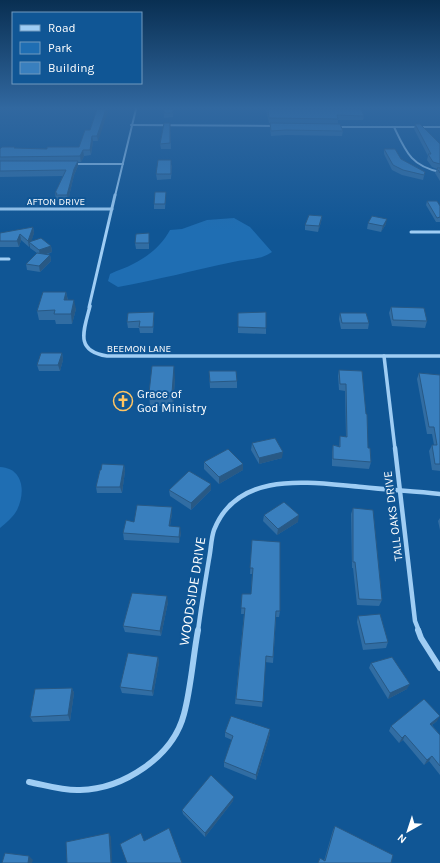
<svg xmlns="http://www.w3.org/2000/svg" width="440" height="863" font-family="Karla,sans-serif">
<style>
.green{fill:#1f6eb3}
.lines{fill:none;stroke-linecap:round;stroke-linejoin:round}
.minor-far4{stroke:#9fcdf4;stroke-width:2}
.minor-far3{stroke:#9fcdf4;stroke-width:3}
.minor-far2{stroke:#9fcdf4;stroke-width:3.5}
.minor-far1{stroke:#9fcdf4;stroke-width:4.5}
.minor{stroke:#9fcdf4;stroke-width:6}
.wall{fill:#316da3}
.shaded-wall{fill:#285985}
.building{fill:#397fbe;stroke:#285985}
.labels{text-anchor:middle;stroke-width:4;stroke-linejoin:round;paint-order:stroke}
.far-street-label{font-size:10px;fill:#fff;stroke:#105695}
.poi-label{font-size:12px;fill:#fff;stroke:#105695;text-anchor:start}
.street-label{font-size:12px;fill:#fff;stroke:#105695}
.near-street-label{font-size:14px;fill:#fff;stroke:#105695}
</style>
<rect width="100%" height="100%" fill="#105695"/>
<g class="green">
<path d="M 234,218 L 250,227 L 272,252 C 259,261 248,258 233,262 C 195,270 157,280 118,287 L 108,281 L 110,274 C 118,270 126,268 133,264 C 149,256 162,245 170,230 L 182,229 L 207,220 Z"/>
<path d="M 0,467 C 23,468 26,492 17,510 C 14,516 6,523 0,528 Z"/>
</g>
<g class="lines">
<g class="minor-far4">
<path d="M 131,125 L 275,126"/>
<path d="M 337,127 L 440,127"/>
<path d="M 394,127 C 406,152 411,166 440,172"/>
<path d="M 72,164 L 123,164"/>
<path d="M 115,196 L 136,109"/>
</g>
<g class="minor-far3">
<path d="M 0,209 L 112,209"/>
<path d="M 411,232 L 440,232"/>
<path d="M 0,259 L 9,259"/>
<path d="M 89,307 L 115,195"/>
</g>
<g class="minor-far2">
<path d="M 90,306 C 84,330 74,351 107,356 L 440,356"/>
<path d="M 384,356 L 395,449"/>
</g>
<g class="minor-far1">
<path d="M 395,448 L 415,621 L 419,631"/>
<path d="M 198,631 C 201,607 205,583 209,559 C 211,550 211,538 214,530 C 238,469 311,483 362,487 C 388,490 414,491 440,494"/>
</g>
<g class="minor">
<path d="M 418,630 L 421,638 L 440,668"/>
<path d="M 29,782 C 45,785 63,791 80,790 C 123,789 173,757 184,714 C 191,688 193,657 198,630"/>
</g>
</g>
<g class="wall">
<path d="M 97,109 L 98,141 L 93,141 L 91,155 L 84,156 L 81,162 L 78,162 L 78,166 L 74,175 L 68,201 L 57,201 L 57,199 L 56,199 L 55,193 L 63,176 L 0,177 L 0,149 L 15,148 L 47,149 L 79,147 L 90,130 Z"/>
<path d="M 173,109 L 173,117 L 164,118 L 164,113 Z"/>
<path d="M 266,109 L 361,109 L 364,116 L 363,120 L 338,120 L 338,124 L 343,131 L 342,136 L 286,135 L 271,136 L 270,128 L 270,123 L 269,123 Z"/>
<path d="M 170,123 L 171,149 L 161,149 L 160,144 Z"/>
<path d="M 415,124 L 440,144 L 440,181 L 435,173 L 437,169 L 432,167 L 427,160 L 428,156 L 414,129 Z"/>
<path d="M 384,149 L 401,159 L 425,172 L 423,180 L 402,175 L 392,170 L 384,154 Z"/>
<path d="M 172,165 L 171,179 L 157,180 L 156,174 Z"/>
<path d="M 166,192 L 165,209 L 154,209 L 154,204 Z"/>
<path d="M 427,201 L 440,206 L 440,222 L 436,222 L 426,205 Z"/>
<path d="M 322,216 L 321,222 L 318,232 L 305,230 L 305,225 Z"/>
<path d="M 368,223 L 386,224 L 381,232 L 367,229 Z"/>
<path d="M 33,227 L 34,233 L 31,241 L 51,246 L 52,252 L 46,255 L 50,255 L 51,261 L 40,272 L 27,270 L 26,264 L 37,253 L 30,248 L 30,245 L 29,247 L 21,240 L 19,247 L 0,247 L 0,233 Z"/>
<path d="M 149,233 L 149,249 L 136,249 L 135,243 Z"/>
<path d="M 66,292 L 68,300 L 76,309 L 72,324 L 56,324 L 55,320 L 39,320 L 37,311 Z"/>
<path d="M 391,307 L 427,321 L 425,328 L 392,326 L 389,313 Z"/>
<path d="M 154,312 L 154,319 L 153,333 L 140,333 L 139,328 L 128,328 L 127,322 Z"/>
<path d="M 238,313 L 266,328 L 266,334 L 238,333 Z"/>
<path d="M 340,313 L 369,323 L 368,329 L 341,329 L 339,319 Z"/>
<path d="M 62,353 L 63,360 L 60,371 L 39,371 L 37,365 Z"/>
<path d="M 339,370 L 362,371 L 368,448 L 371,462 L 369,469 L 332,466 L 332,452 L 333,445 L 339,446 L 340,436 L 346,437 L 345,391 L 339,390 L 338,376 Z"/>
<path d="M 209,371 L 237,381 L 237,388 L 210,388 Z"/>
<path d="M 419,373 L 440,375 L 440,471 L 432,470 L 429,451 L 432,445 L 434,445 L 432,434 L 427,434 L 417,379 Z"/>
<path d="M 175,378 L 173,406 L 150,406 L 149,393 Z"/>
<path d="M 252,443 L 282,458 L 259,464 L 251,450 Z"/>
<path d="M 204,462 L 243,470 L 219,484 L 204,469 Z"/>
<path d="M 124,465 L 125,471 L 122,493 L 97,493 L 96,487 L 101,470 Z"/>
<path d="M 169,490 L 211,490 L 191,510 L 170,496 Z"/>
<path d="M 353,508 L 382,600 L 379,606 L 357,605 L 353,568 L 352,568 L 351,514 Z"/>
<path d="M 172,513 L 170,526 L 181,533 L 179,543 L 124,540 L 123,533 L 134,522 Z"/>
<path d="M 264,515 L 298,522 L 277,535 L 263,521 Z"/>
<path d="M 440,518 L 440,530 L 438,521 Z"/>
<path d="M 252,540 L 280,611 L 279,617 L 276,617 L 273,663 L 265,662 L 262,707 L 235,704 L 244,614 L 241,614 L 242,594 L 251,594 L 252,574 L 250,574 Z"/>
<path d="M 168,602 L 161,636 L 125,632 L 123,626 Z"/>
<path d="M 358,616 L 388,642 L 386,648 L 363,650 L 357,622 Z"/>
<path d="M 158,657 L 159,662 L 153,696 L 122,693 L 120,687 Z"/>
<path d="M 371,663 L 407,689 L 388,699 L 369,668 Z"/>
<path d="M 72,688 L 74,693 L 70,721 L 33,722 L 30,717 Z"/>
<path d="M 437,721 L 432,725 L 440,735 L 440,775 L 429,761 L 424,765 L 403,740 L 399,743 L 389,731 L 391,726 Z"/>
<path d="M 270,729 L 270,734 L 256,780 L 224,767 L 224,762 L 232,740 L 225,737 L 225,732 Z"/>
<path d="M 233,801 L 205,837 L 183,814 L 182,810 Z"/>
<path d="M 335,826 L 391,863 L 318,863 L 320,858 L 324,861 L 333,830 Z"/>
</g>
<g class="shaded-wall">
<path d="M 106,109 L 109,109 L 98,141 L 97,136 Z"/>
<path d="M 92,136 L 93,141 L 91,155 L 90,150 Z"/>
<path d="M 83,150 L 84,156 L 81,162 L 80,156 Z"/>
<path d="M 78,161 L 78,166 L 74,175 L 68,201 L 67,195 L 74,169 Z"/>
<path d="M 322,216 L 321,222 L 318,232 L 319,226 Z"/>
<path d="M 387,219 L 386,224 L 381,232 L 383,226 Z"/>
<path d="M 33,227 L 34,233 L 31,243 L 29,242 L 30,245 L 29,247 L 28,241 Z"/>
<path d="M 20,234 L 21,240 L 19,247 L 17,241 Z"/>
<path d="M 51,246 L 52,252 L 40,256 L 39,250 Z"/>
<path d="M 50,255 L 51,261 L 40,272 L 39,266 Z"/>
<path d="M 66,292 L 68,301 L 64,300 Z"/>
<path d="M 74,300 L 76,309 L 72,324 L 71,314 Z"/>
<path d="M 62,353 L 63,360 L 60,371 L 58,365 Z"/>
<path d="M 174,366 L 175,378 L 173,406 L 172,393 Z"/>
<path d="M 283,452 L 282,458 L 259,464 L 259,458 Z"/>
<path d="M 243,464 L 243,470 L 219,484 L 219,477 Z"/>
<path d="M 124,465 L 125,471 L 122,493 L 120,487 Z"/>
<path d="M 211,484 L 211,490 L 191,510 L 191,503 Z"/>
<path d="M 172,507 L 172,513 L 169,532 L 169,526 Z"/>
<path d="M 299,515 L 298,522 L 277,535 L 278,529 Z"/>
<path d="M 180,527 L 181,533 L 179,543 L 179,537 Z"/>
<path d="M 167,596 L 168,602 L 161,636 L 160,631 Z"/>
<path d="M 158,657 L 159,662 L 153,696 L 152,691 Z"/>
<path d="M 410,684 L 407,689 L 388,699 L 390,693 Z"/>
<path d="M 72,688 L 74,693 L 70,721 L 68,715 Z"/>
<path d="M 440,716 L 437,721 L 427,729 L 430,724 Z"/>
<path d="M 270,729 L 270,734 L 256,780 L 256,775 Z"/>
<path d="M 405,735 L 403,740 L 399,743 L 402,738 Z"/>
<path d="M 432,756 L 429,761 L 424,765 L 427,760 Z"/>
<path d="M 234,797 L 233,801 L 205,837 L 205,833 Z"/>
<path d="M 109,833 L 111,837 L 112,863 L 111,863 Z"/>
<path d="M 29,856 L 33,860 L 32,863 L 28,863 Z"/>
</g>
<g class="building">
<path d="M 97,109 L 106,109 L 97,136 L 92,136 L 90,150 L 83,150 L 80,156 L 0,157 L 0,149 L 2,147 L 15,147 L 14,148 L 47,149 L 47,147 L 79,147 L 85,130 L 90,130 Z"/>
<rect x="164" y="109" width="9" height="4"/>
<path d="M 268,109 L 361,109 L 364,116 L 337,115 L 338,119 L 269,118 Z"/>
<path d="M 164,123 L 170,123 L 170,143 L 160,144 Z"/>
<path d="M 270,123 L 340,124 L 343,131 L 286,130 L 271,131 Z"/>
<path d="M 415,124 L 420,124 L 440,144 L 440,164 L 433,162 L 428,154 L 431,154 Z"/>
<path d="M 384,149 L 395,149 L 401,159 L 425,172 L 424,175 L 403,170 L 393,165 Z"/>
<path d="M 158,160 L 171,160 L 171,174 L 156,174 Z"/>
<path d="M 0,161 L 78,161 L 74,169 L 67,195 L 56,195 L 57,193 L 55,193 L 66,170 L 0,171 Z"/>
<path d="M 437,168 L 440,168 L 440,173 Z"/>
<path d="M 155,192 L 166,192 L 165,204 L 154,204 Z"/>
<path d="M 427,201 L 437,201 L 440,206 L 440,217 L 437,218 Z"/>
<path d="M 309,215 L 322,216 L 319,226 L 305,225 Z"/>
<path d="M 372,216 L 387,219 L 383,226 L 368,223 Z"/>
<path d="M 33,227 L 28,241 L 20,234 L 17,241 L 0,241 L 0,233 Z"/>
<path d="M 149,233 L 149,243 L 135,243 L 136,234 Z"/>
<path d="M 41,238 L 51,246 L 39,250 L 29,242 Z"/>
<path d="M 37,253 L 50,255 L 39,266 L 26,264 Z"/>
<path d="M 43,292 L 66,292 L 64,300 L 74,300 L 71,314 L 54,314 L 55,310 L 37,311 Z"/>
<path d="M 391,307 L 424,308 L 427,321 L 393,320 Z"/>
<path d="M 154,312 L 153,327 L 139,327 L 140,321 L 127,322 L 128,313 Z"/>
<path d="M 266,312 L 266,328 L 238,327 L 238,313 Z"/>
<path d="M 340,313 L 366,313 L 369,323 L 342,323 Z"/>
<path d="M 41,353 L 62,353 L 58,365 L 37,365 Z"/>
<path d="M 152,366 L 174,366 L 172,393 L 149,393 Z"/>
<path d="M 339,370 L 362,371 L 366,414 L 367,414 L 368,448 L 370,448 L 371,462 L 333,459 L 333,445 L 340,447 L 340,436 L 347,437 L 346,384 L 340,384 Z"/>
<path d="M 209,371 L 236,371 L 237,381 L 210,382 Z"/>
<path d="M 419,373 L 440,375 L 440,464 L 435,464 L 432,445 L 437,445 L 434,427 L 429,427 Z"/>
<path d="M 275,438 L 283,452 L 259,458 L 252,443 Z"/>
<path d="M 228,449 L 243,464 L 219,477 L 204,462 Z"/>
<path d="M 102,464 L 124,465 L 120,487 L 96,487 L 100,470 L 101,470 Z"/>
<path d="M 189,471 L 211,484 L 191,503 L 169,490 Z"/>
<path d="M 284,502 L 299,515 L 278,529 L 264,515 Z"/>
<path d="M 137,505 L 172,507 L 169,526 L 180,527 L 179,537 L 123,533 L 126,520 L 134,522 Z"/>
<path d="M 353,508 L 373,510 L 382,600 L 359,599 L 355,562 L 353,562 Z"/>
<path d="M 252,540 L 280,542 L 280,611 L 276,611 L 273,657 L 266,656 L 263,702 L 236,699 L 245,608 L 241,608 L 242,594 L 251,594 L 253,568 L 250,568 Z"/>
<path d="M 132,593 L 167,596 L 160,631 L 123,626 Z"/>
<path d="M 380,614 L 388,642 L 365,644 L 358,616 Z"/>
<path d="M 128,653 L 158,657 L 152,691 L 120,687 Z"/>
<path d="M 392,657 L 410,684 L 390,693 L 371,663 Z"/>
<path d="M 72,688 L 68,715 L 30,717 L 35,689 Z"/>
<path d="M 424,699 L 440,716 L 430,724 L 440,735 L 440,766 L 432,756 L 427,760 L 405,735 L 402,738 L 391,726 Z"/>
<path d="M 231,716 L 270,729 L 256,775 L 224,762 L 233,736 L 225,732 Z"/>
<path d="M 211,775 L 234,797 L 205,833 L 182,810 Z"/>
<path d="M 335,826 L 393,855 L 391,863 L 318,863 L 320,858 L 325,861 Z"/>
<path d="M 169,828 L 182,863 L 127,863 L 120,844 L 141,833 L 144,841 Z"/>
<path d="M 109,833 L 111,863 L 67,863 L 66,842 Z"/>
<path d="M 5,853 L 29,856 L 28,863 L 2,863 Z"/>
</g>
<linearGradient id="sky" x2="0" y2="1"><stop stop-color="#092f52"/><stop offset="0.47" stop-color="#3168a0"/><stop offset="1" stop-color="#3168a0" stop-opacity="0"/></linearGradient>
<rect width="440" height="230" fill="url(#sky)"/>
<defs>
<symbol id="church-ring" viewBox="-11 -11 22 22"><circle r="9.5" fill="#105695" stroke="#ffc462" stroke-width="1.5"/><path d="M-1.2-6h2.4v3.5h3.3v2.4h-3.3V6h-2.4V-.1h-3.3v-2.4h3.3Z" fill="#ffc462"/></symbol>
</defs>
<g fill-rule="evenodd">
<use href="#church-ring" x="112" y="390" width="22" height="22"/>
</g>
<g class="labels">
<g class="far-street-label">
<text x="56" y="205">AFTON DRIVE</text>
<text x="139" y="352">BEEMON LANE</text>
</g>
<g class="poi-label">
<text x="137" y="398">Grace of<tspan x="137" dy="14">God Ministry</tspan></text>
</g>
<g class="street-label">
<text transform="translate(393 516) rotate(-97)" y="4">TALL OAKS DRIVE</text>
</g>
<g class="near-street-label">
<text transform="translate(192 591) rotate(-81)" y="5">WOODSIDE DRIVE</text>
</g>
</g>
<rect x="12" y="12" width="130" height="72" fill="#105695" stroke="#709abf"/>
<rect x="20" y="25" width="20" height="6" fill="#9fcdf4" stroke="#709abf"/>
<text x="48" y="32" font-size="12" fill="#ffffff">Road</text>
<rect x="20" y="42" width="20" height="12" fill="#1f6eb3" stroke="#709abf"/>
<text x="48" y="52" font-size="12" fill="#ffffff">Park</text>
<rect x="20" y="62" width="20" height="12" fill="#397fbe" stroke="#709abf"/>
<text x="48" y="72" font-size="12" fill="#ffffff">Building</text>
<g transform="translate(408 831) rotate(219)" stroke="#105695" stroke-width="3" paint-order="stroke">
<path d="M0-3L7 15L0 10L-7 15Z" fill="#ffffff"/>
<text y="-6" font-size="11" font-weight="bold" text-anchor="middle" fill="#ffffff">N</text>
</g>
</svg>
